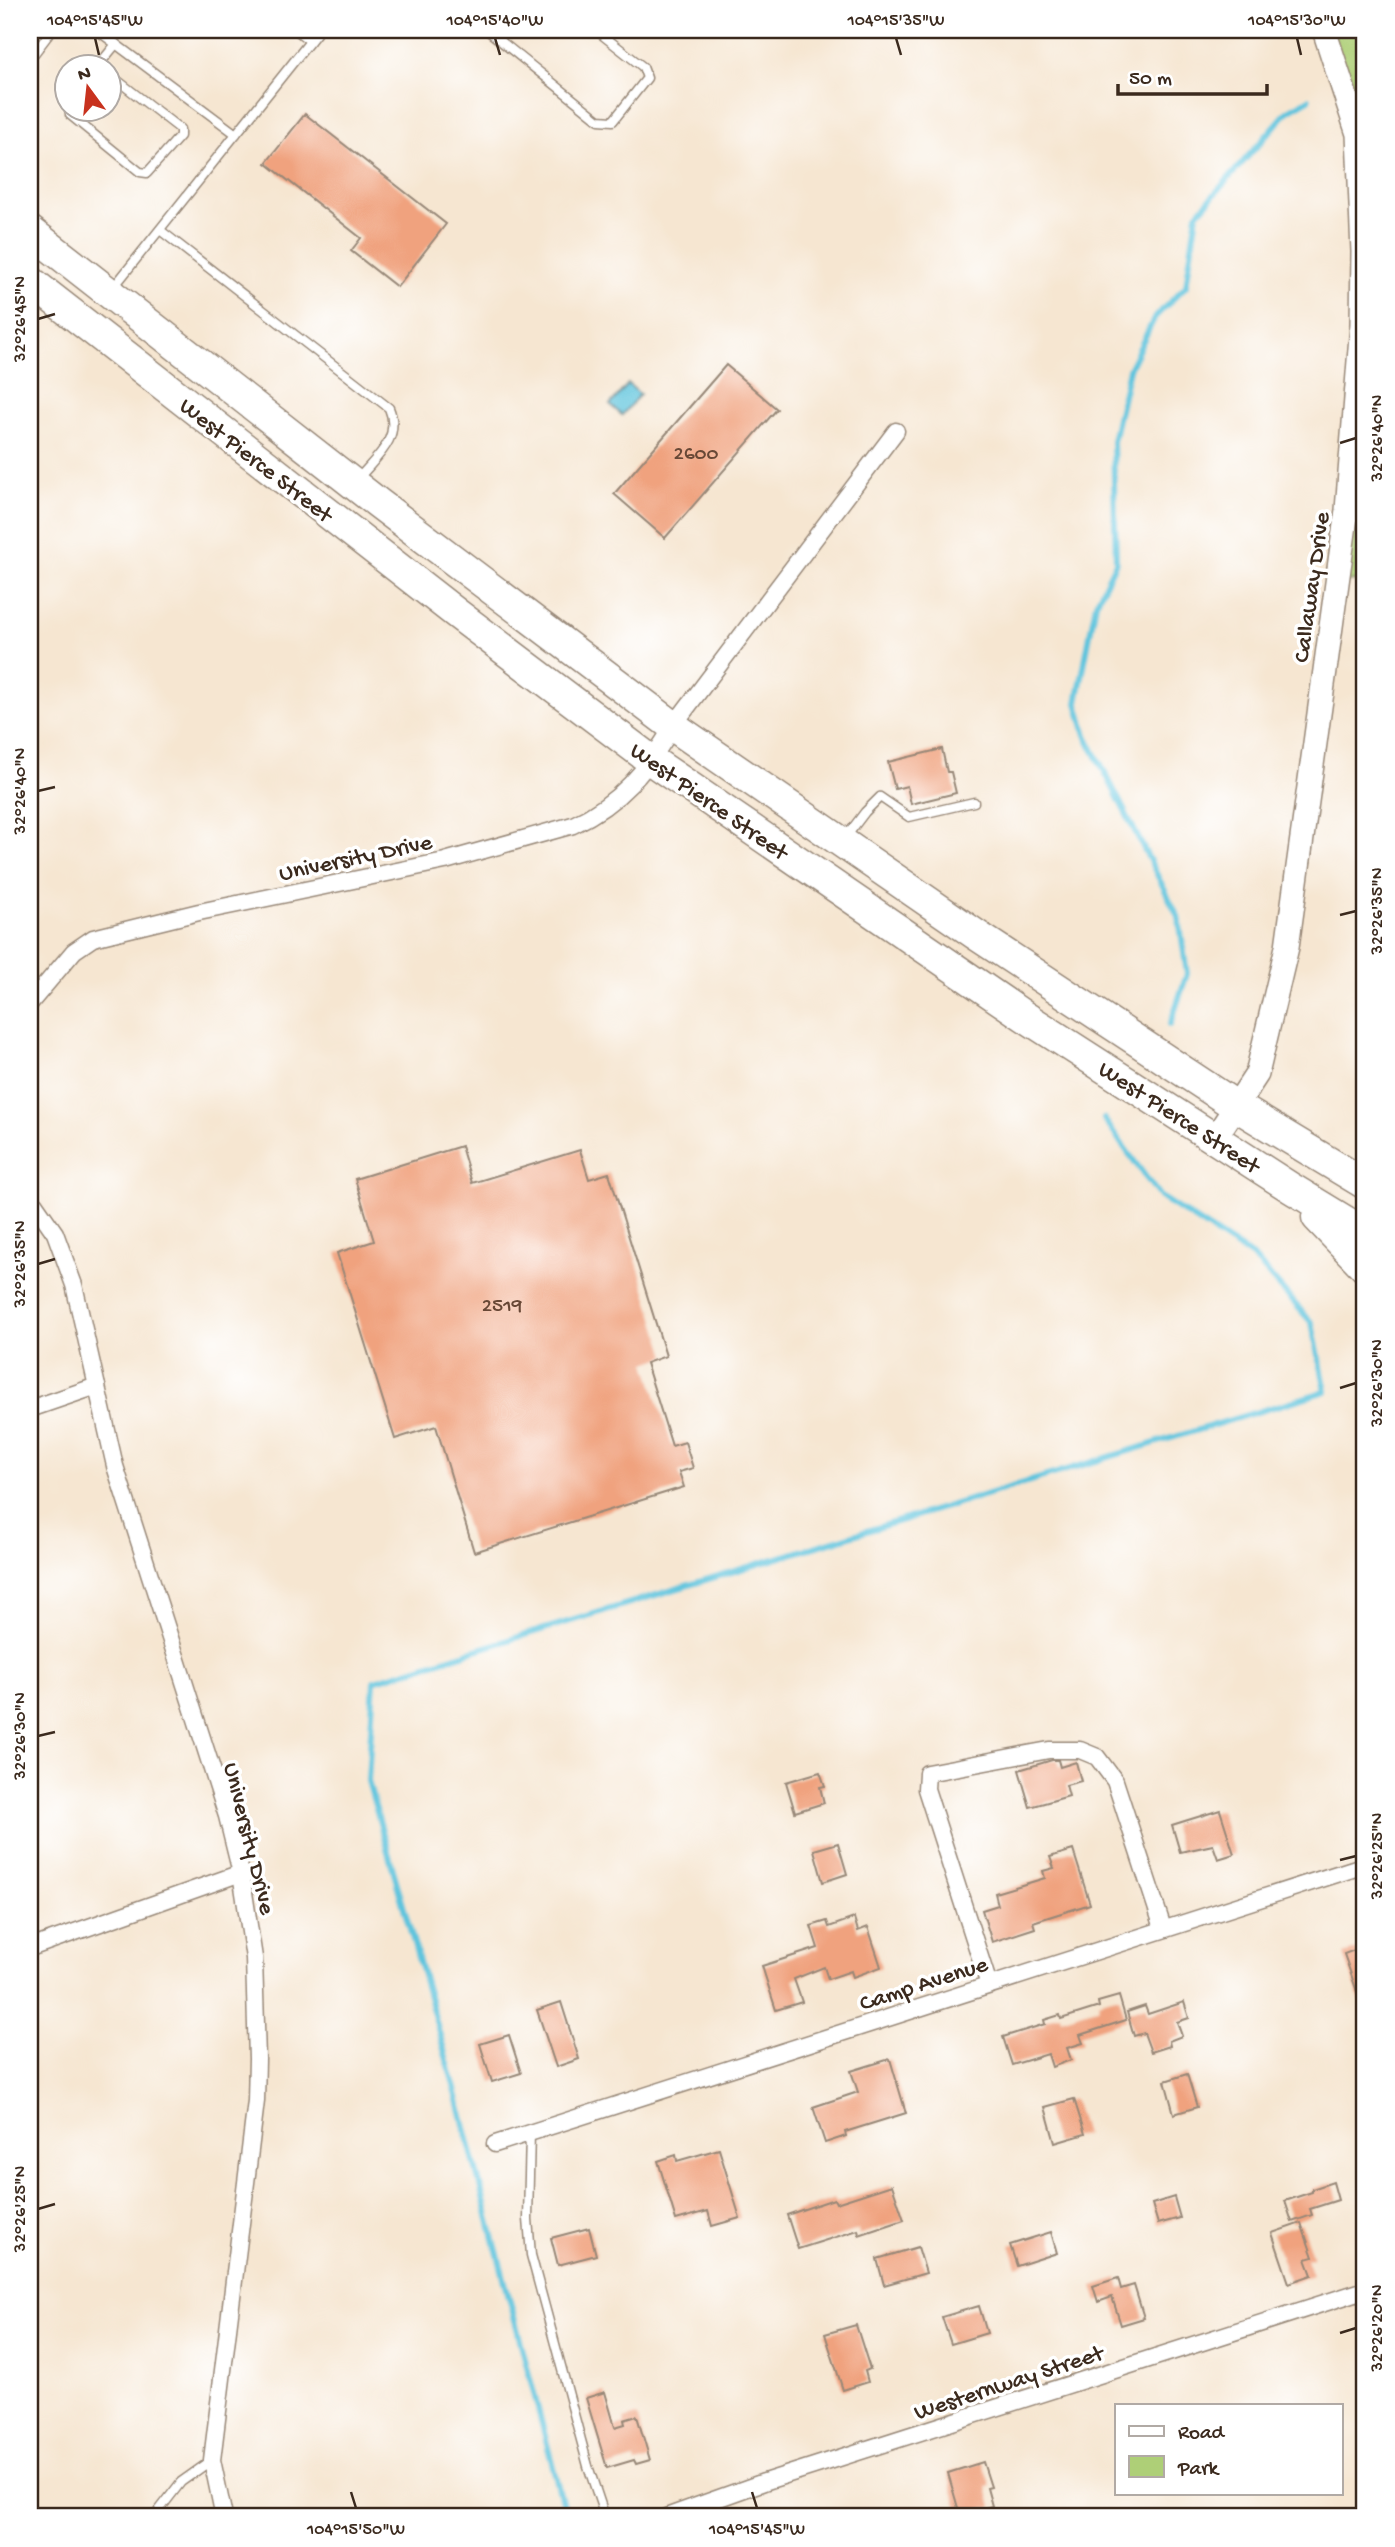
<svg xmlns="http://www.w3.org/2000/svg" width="1395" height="2547" font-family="'Gochi Hand',sans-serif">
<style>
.green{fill:#aecf77;stroke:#747c4a;stroke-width:2}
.water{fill:#5fc4dd;stroke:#4d777e;stroke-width:2}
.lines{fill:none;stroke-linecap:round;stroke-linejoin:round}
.stream{stroke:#5fc4dd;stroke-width:6}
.building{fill:#f0a27e}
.lane-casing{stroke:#988878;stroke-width:11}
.street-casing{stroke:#988878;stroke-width:19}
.secondary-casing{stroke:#988878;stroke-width:26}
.highway-casing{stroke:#988878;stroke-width:33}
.lane{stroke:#fff;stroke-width:8}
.street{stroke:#fff;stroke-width:16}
.secondary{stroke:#fff;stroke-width:23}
.highway{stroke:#fff;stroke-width:30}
.ticks{fill:none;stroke:#3b2a1e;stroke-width:2.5}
.labels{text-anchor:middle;stroke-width:7;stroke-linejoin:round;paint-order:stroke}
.number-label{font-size:21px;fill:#684836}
.street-label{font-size:24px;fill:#3b2a1e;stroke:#fff}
.neatline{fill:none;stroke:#3b2a1e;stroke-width:2.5}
.ticks-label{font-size:18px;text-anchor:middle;fill:#3b2a1e}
</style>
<rect width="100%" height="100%" fill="#fff"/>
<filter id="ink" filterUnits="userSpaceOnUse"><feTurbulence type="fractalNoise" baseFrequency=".0143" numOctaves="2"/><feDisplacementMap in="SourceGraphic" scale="14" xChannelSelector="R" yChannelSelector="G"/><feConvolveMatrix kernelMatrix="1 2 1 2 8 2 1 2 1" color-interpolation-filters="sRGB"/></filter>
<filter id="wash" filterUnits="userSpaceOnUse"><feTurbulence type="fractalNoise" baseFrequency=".00686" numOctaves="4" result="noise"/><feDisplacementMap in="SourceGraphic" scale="28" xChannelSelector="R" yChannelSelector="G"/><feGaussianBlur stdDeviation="1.57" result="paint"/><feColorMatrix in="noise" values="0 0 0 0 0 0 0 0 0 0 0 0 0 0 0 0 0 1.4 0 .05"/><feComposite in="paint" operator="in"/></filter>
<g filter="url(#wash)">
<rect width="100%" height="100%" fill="#f6e6d1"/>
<path class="green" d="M 1324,30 L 1365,30 L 1365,580 L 1337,583 L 1347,510 L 1358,134 Z"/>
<path class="water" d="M 628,384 L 640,394 L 622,415 L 610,405 Z"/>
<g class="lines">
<g class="stream">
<path d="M 1170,1025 L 1187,974 L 1179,918 L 1086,735 L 1077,703 L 1096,603 L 1116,562 L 1113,441 L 1129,369 L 1155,317 L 1186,286 L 1197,214 L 1288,111 L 1309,99"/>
<path d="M 566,2517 L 454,2085 L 368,1781 L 374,1681 L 1326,1391 L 1312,1323 L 1254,1258 L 1160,1197 L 1104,1119"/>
</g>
</g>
<g id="blocks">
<g class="building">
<path d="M 305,114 L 446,224 L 397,287 L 351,251 L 361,238 L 266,163 Z"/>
<path d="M 726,365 L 777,409 L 665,538 L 614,494 Z"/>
<path d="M 942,749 L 947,772 L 951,772 L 956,793 L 911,804 L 907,786 L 895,789 L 888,762 Z"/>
<path d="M 461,1146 L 472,1183 L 580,1150 L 589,1179 L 609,1173 L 666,1356 L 646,1363 L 672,1446 L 685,1442 L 693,1468 L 679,1472 L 684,1487 L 474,1552 L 436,1426 L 395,1439 L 337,1253 L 374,1241 L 355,1179 Z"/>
<path d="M 1052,1760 L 1058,1760 L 1060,1767 L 1076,1762 L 1081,1781 L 1066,1785 L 1069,1796 L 1030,1807 L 1019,1770 Z"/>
<path d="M 820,1772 L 825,1786 L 820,1787 L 824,1803 L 795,1812 L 786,1782 Z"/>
<path d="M 1220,1810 L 1234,1854 L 1218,1859 L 1213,1845 L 1180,1852 L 1172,1825 Z"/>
<path d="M 838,1843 L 847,1874 L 823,1882 L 814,1850 Z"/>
<path d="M 1073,1850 L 1090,1904 L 1033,1922 L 1035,1928 L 992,1942 L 982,1910 L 998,1905 L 995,1893 L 1045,1878 L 1043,1871 L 1054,1868 L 1050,1857 Z"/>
<path d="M 854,1918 L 858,1931 L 868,1927 L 881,1967 L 853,1977 L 851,1971 L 828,1979 L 824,1967 L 794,1979 L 802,2002 L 776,2010 L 762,1966 L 818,1948 L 811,1926 L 827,1921 L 829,1927 Z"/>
<path d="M 1365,1946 L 1365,2009 L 1363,2009 L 1344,1954 Z"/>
<path d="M 1119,1996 L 1126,2020 L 1080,2035 L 1083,2043 L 1067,2048 L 1071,2060 L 1052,2067 L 1048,2054 L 1012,2065 L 1003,2037 L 1045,2024 L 1044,2020 L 1060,2015 L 1061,2019 L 1099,2007 L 1098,2002 Z"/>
<path d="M 561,2002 L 579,2059 L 556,2067 L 537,2010 Z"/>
<path d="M 1184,2002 L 1189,2018 L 1177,2022 L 1182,2036 L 1169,2041 L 1170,2046 L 1151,2052 L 1144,2033 L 1134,2036 L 1127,2012 L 1145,2006 L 1148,2014 Z"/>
<path d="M 509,2035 L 521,2073 L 492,2082 L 480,2044 Z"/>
<path d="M 890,2059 L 906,2113 L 845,2132 L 846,2136 L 825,2143 L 813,2107 L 858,2092 L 851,2071 Z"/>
<path d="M 1187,2074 L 1197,2107 L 1174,2114 L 1165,2081 Z"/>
<path d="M 1074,2099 L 1085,2134 L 1055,2143 L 1045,2107 Z"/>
<path d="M 719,2149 L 740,2218 L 712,2226 L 708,2211 L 676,2220 L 658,2161 L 676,2155 L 677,2161 Z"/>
<path d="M 1333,2182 L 1338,2200 L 1310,2209 L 1312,2215 L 1292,2222 L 1285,2201 L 1312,2192 L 1312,2189 Z"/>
<path d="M 892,2185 L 904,2220 L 859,2235 L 858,2230 L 798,2249 L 787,2215 L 834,2199 L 836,2203 Z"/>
<path d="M 1174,2197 L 1180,2218 L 1158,2224 L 1152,2204 Z"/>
<path d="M 1301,2223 L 1313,2257 L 1306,2259 L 1312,2275 L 1289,2283 L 1272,2233 Z"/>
<path d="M 589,2228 L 596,2255 L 558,2265 L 551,2238 Z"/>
<path d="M 1051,2232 L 1057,2253 L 1017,2266 L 1010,2245 Z"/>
<path d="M 918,2247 L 926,2273 L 884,2285 L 877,2259 Z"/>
<path d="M 1118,2278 L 1121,2289 L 1134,2285 L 1144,2318 L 1121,2325 L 1112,2297 L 1098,2302 L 1093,2286 Z"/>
<path d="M 979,2306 L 987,2333 L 951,2344 L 942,2317 Z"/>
<path d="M 856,2325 L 870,2369 L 865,2371 L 868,2382 L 843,2390 L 825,2334 Z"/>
<path d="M 605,2392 L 615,2427 L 625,2424 L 624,2420 L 637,2416 L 650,2460 L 636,2464 L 634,2460 L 607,2468 L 586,2398 Z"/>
<path d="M 983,2462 L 991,2487 L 987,2488 L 992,2506 L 960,2515 L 948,2473 Z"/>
</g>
</g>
</g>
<g filter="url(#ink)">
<use href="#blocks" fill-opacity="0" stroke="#988878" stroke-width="2"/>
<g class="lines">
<defs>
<g id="lane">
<path d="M 97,30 L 236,134"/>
<path d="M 296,30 L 310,41"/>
<path d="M 487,30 L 599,120 L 613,121 L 647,78 L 643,67 L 596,30"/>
<path d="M 30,59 L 52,30"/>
<path d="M 98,66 L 116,44"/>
<path d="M 69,108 L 70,115 L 140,172 L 147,173 L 180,136 L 180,129 L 108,73"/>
<path d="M 160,230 L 389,408 C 402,439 376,457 358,479"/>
<path d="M 113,288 L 319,30"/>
<path d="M 846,837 L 865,812 L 880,797 L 909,817 L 974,802"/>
<path d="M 530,2132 L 528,2219 L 531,2255 L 588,2466 L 605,2517"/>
<path d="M 154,2517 L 181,2482 L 212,2460"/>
</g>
<g id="street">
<path d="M 30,1003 L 74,951 L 93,938 L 199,912 L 445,861 L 573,825 C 620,803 647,770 673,726 L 896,431"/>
<path d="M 30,1197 L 55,1233 L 74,1285 L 115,1466 L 227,1816 L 241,1873 L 254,1958 L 257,2059 L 256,2101 L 212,2460 L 224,2517"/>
<path d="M 30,1409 L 97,1386"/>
<path d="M 30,1948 L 241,1873"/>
<path d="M 989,1985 L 926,1789 L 927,1773 L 1049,1750 L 1080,1750 L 1097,1757 L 1115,1781 L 1163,1928"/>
<path d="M 495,2144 L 1365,1865"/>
<path d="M 666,2517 L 764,2482 L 1365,2290"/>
</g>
<path id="secondary" d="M 1215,1138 L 1257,1074 L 1287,947 L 1347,510 L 1362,324 L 1363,252 L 1358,134 L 1324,30"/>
<g id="highway">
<path d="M 30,231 L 378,503 L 673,726 L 975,934 L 1236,1106 L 1365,1184"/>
<path d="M 30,281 L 456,613 L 652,761 L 1024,1016 L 1291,1188 L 1365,1233"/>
<path d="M 1317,1217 L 1365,1267"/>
</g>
</defs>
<use href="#lane" class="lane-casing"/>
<use href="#street" class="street-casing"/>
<use href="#secondary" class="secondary-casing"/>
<use href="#highway" class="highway-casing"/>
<use href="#lane" class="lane"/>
<use href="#street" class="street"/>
<use href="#secondary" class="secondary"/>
<use href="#highway" class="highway"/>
</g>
</g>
<path class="ticks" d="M 95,38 L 99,55M 495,38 L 500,55M 896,38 L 901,55M 1297,38 L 1301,55M 38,319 L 55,314M 1340,443 L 1356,438M 38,791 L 55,787M 1340,915 L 1356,911M 38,1264 L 55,1259M 1340,1388 L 1356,1383M 38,1736 L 55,1732M 1340,1860 L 1356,1856M 38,2209 L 55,2204M 1340,2333 L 1356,2328M 351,2492 L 356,2508M 752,2492 L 757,2508"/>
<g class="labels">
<g class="number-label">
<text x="696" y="459">2600</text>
<text x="502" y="1311">2519</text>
</g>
<g class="street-label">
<text transform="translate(257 459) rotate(38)" y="8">West Pierce Street</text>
<text transform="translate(1310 587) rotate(-82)" y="8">Callaway Drive</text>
<text transform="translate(710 800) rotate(35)" y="8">West Pierce Street</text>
<text transform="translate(355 856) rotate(-12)" y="8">University Drive</text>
<text transform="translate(1180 1116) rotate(33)" y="8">West Pierce Street</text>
<text transform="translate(251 1838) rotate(76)" y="8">University Drive</text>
<text transform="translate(923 1982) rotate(-18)" y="8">Camp Avenue</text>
<text transform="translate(1008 2381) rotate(-18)" y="8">Westernway Street</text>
</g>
</g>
<rect width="1395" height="2547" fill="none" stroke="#fff" stroke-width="77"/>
<rect x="1115" y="2404" width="228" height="91" fill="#ffffff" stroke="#b1aaa5" stroke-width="2"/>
<rect x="1129" y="2426" width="35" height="10" fill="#ffffff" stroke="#b1aaa5" stroke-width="2"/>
<text x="1178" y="2438" font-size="21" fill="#3b2a1e">Road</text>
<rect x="1129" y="2456" width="35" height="21" fill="#aecf77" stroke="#b1aaa5" stroke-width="2"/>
<text x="1178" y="2474" font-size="21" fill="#3b2a1e">Park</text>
<g transform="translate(88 88) rotate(345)"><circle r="33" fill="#ffffff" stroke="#b1aaa5" stroke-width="2"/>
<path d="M0-5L12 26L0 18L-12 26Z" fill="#c8321e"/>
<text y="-10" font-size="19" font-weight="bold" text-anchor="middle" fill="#3b2a1e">N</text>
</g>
<path d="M1118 84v10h149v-10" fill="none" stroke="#3b2a1e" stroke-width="3.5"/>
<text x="1129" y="84" font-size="21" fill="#3b2a1e" stroke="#ffffff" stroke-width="5" paint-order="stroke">50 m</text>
<rect x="38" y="38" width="1318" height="2470" class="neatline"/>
<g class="ticks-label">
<text x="95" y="25">104°15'45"W</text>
<text x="495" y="25">104°15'40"W</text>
<text x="896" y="25">104°15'35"W</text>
<text x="1297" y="25">104°15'30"W</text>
<text transform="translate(19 319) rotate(-90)" y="6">32°26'45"N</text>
<text transform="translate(1376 438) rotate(-90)" y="6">32°26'40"N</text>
<text transform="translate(19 791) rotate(-90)" y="6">32°26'40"N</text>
<text transform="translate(1376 911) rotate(-90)" y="6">32°26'35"N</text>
<text transform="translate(19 1264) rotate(-90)" y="6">32°26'35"N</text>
<text transform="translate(1376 1383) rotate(-90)" y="6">32°26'30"N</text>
<text transform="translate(19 1736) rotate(-90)" y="6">32°26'30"N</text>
<text transform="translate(1376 1856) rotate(-90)" y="6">32°26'25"N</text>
<text transform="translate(19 2209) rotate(-90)" y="6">32°26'25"N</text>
<text transform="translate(1376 2328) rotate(-90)" y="6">32°26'20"N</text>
<text x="356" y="2534">104°15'50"W</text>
<text x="757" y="2534">104°15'45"W</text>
</g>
</svg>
